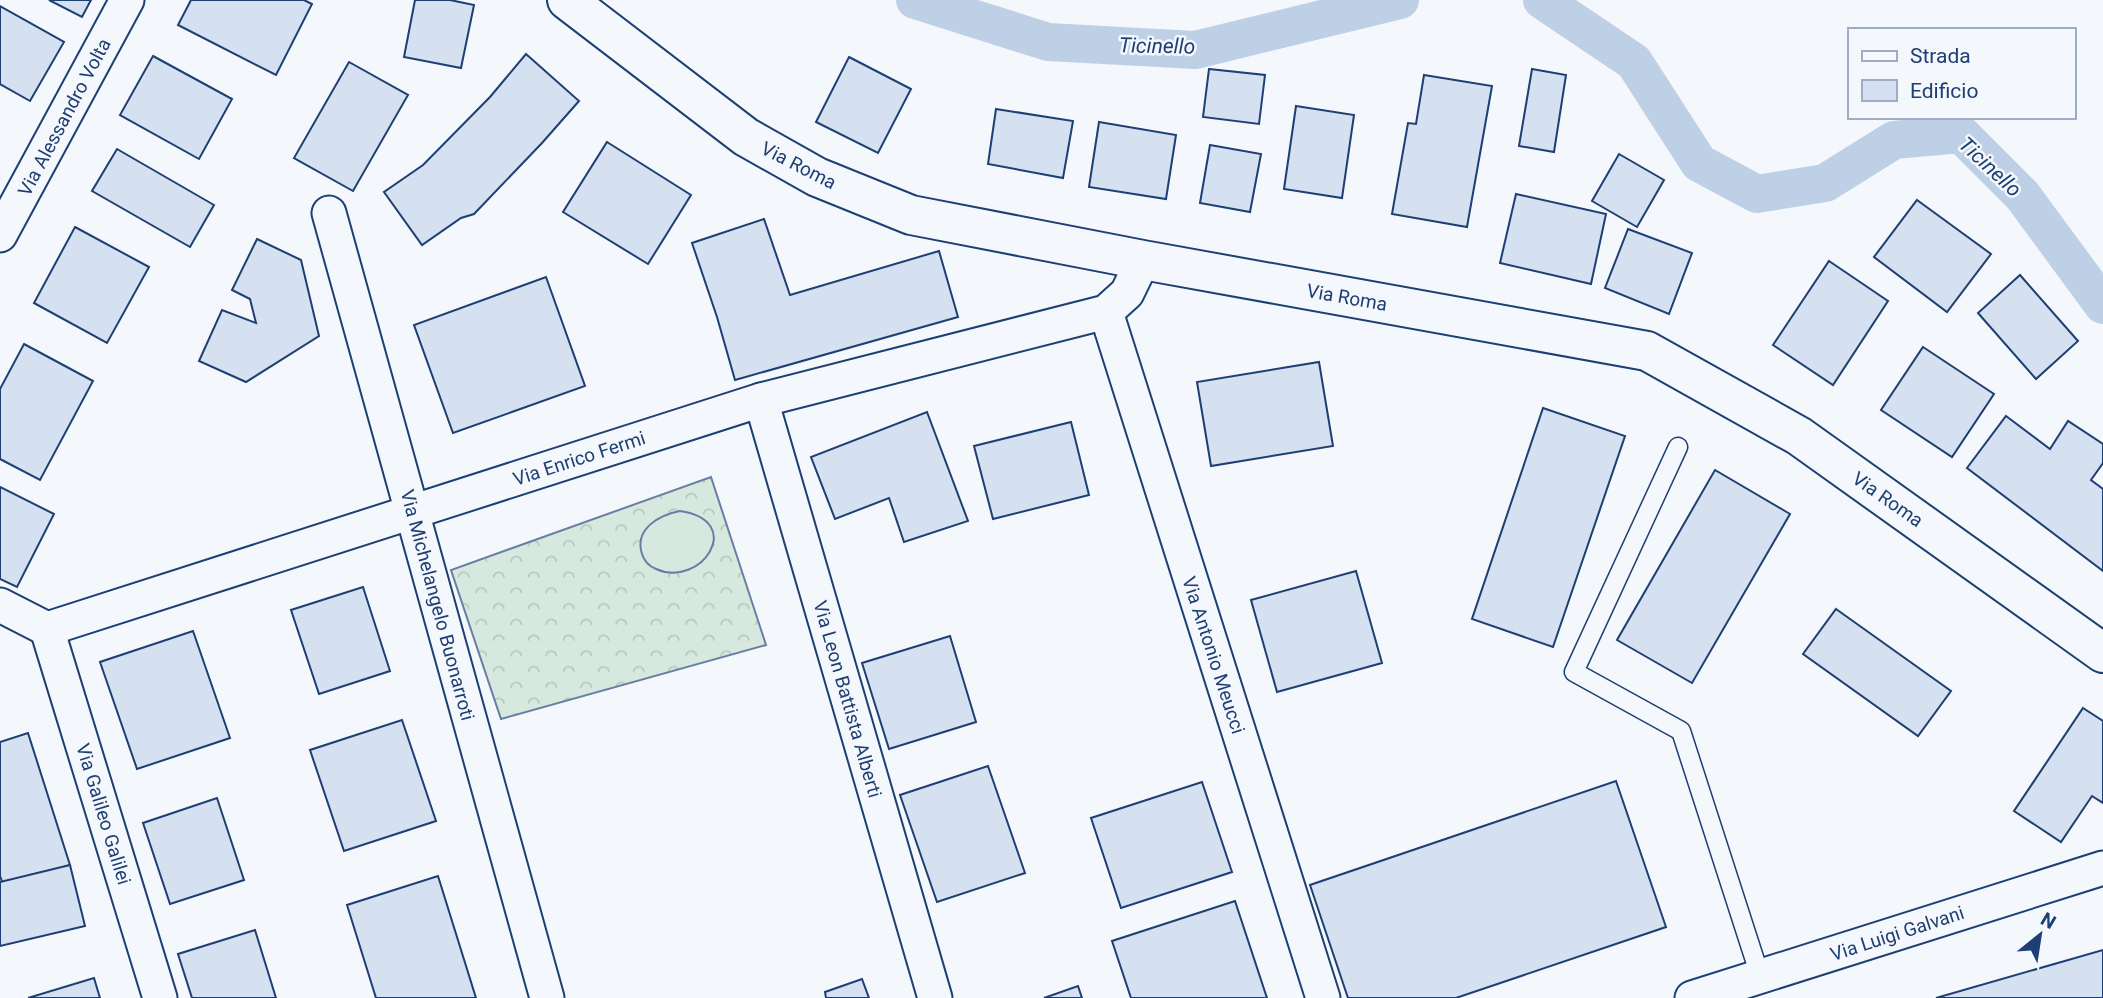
<svg xmlns="http://www.w3.org/2000/svg" width="2103" height="998" font-family="Roboto,sans-serif">
<style>
.forest{fill:url(#forest-crowns);stroke:#687fa3;stroke-width:2}
.pitch{fill:#d7e8df;stroke:#687fa3;stroke-width:2}
.lines{fill:none;stroke-linecap:round;stroke-linejoin:round}
.canal{stroke:#bed0e5;stroke-width:38}
.building{fill:#d5e0f0;stroke:#1d3f73;stroke-width:2}
.lane-casing{stroke:#1d3f73;stroke-width:21}
.street-casing{stroke:#1d3f73;stroke-width:37}
.secondary-casing{stroke:#1d3f73;stroke-width:42}
.lane{stroke:#f4f7fb;stroke-width:18}
.street{stroke:#f4f7fb;stroke-width:33}
.secondary{stroke:#f4f7fb;stroke-width:38}
.labels{text-anchor:middle;stroke-width:5;stroke-linejoin:round;paint-order:stroke}
.street-label{font-size:19px;fill:#1d3f73;stroke:#f4f7fb}
.water-label{font-size:21px;font-style:italic;fill:#1d3f73;stroke:#f4f7fb}
</style>
<defs>
<pattern id="forest-crowns" width="20" height="18" patternUnits="userSpaceOnUse" patternTransform="scale(1.75)"><rect width="20" height="18" fill="#d7e8df"/><path d="M2 6a3 3 0 1 1 6 0M12 15a3 3 0 1 1 6 0" fill="none" stroke="#b8c8c3"/></pattern>
</defs>
<rect width="100%" height="100%" fill="#f4f7fb"/>
<path class="forest" d="M 711,477 L 766,645 L 501,719 L 451,570 Z"/>
<path class="pitch" d="M 680,511 C 747,521 701,589 656,569 C 649,566 644,561 642,554 C 634,529 659,515 680,511 Z"/>
<g class="lines">
<g class="canal">
<path d="M 915,0 L 1048,42 L 1195,50 L 1400,0"/>
<path d="M 1542,0 L 1634,62 L 1699,163 L 1757,194 L 1825,183 L 1894,140 L 1961,134 L 2022,195 L 2103,305"/>
</g>
</g>
<g class="building">
<path d="M 49,0 L 91,0 L 82,17 Z"/>
<path d="M 191,0 L 304,0 L 312,4 L 276,75 L 178,25 Z"/>
<path d="M 415,0 L 450,0 L 474,5 L 461,68 L 404,57 Z"/>
<path d="M 0,6 L 64,42 L 30,101 L 0,84 Z"/>
<path d="M 526,54 L 579,101 L 542,143 L 474,214 L 461,218 L 422,245 L 384,192 L 423,165 L 490,97 Z"/>
<path d="M 153,56 L 232,99 L 199,159 L 120,115 Z"/>
<path d="M 849,57 L 911,89 L 878,153 L 816,122 Z"/>
<path d="M 349,62 L 408,95 L 353,191 L 294,158 Z"/>
<path d="M 1209,69 L 1265,75 L 1259,124 L 1203,117 Z"/>
<path d="M 1532,69 L 1566,75 L 1554,152 L 1519,146 Z"/>
<path d="M 1424,75 L 1492,86 L 1467,227 L 1392,214 L 1408,123 L 1416,124 Z"/>
<path d="M 1296,106 L 1354,115 L 1342,198 L 1284,189 Z"/>
<path d="M 996,109 L 1073,121 L 1063,178 L 988,164 Z"/>
<path d="M 1099,122 L 1176,135 L 1166,199 L 1089,187 Z"/>
<path d="M 607,142 L 691,195 L 648,264 L 563,212 Z"/>
<path d="M 1210,145 L 1261,154 L 1250,212 L 1200,203 Z"/>
<path d="M 117,149 L 214,205 L 190,247 L 92,191 Z"/>
<path d="M 1619,154 L 1664,180 L 1637,227 L 1592,201 Z"/>
<path d="M 1516,194 L 1606,214 L 1591,284 L 1500,263 Z"/>
<path d="M 1917,200 L 1991,254 L 1947,312 L 1874,257 Z"/>
<path d="M 764,219 L 790,295 L 939,251 L 958,317 L 735,380 L 717,317 L 692,243 Z"/>
<path d="M 75,227 L 149,267 L 107,343 L 34,303 Z"/>
<path d="M 1628,229 L 1692,253 L 1669,314 L 1605,288 Z"/>
<path d="M 257,239 L 301,260 L 319,336 L 246,382 L 199,361 L 222,310 L 256,323 L 250,299 L 232,290 Z"/>
<path d="M 1829,261 L 1888,301 L 1833,385 L 1773,345 Z"/>
<path d="M 2020,275 L 2078,341 L 2036,379 L 1978,313 Z"/>
<path d="M 546,277 L 585,386 L 453,433 L 414,325 Z"/>
<path d="M 24,344 L 93,381 L 40,480 L 0,459 L 0,389 Z"/>
<path d="M 1923,347 L 1994,394 L 1952,457 L 1881,410 Z"/>
<path d="M 1319,362 L 1333,446 L 1211,466 L 1197,382 Z"/>
<path d="M 1543,408 L 1625,436 L 1553,647 L 1472,619 Z"/>
<path d="M 927,412 L 968,521 L 904,542 L 889,498 L 835,519 L 811,457 Z"/>
<path d="M 2006,416 L 2050,449 L 2068,421 L 2103,444 L 2103,463 L 2091,480 L 2103,489 L 2103,571 L 1967,468 Z"/>
<path d="M 1071,422 L 1089,495 L 993,519 L 974,446 Z"/>
<path d="M 1715,470 L 1790,514 L 1692,683 L 1617,640 Z"/>
<path d="M 0,487 L 54,514 L 17,587 L 0,579 Z"/>
<path d="M 1356,571 L 1382,663 L 1277,692 L 1251,600 Z"/>
<path d="M 363,587 L 390,671 L 319,694 L 291,610 Z"/>
<path d="M 1836,609 L 1951,691 L 1918,736 L 1803,654 Z"/>
<path d="M 193,631 L 230,738 L 137,769 L 100,662 Z"/>
<path d="M 950,636 L 976,722 L 889,749 L 862,663 Z"/>
<path d="M 2083,708 L 2103,721 L 2103,803 L 2092,796 L 2061,842 L 2014,811 Z"/>
<path d="M 402,720 L 436,821 L 344,851 L 310,750 Z"/>
<path d="M 28,733 L 70,865 L 4,887 L 0,876 L 0,742 Z"/>
<path d="M 988,766 L 1025,873 L 937,902 L 900,795 Z"/>
<path d="M 1616,781 L 1666,927 L 1456,998 L 1348,998 L 1310,885 Z"/>
<path d="M 1202,782 L 1232,872 L 1121,908 L 1091,818 Z"/>
<path d="M 217,798 L 244,880 L 170,904 L 143,823 Z"/>
<path d="M 70,865 L 85,926 L 0,946 L 0,882 Z"/>
<path d="M 438,876 L 476,998 L 376,998 L 347,905 Z"/>
<path d="M 1235,901 L 1267,998 L 1131,998 L 1112,941 Z"/>
<path d="M 255,930 L 276,998 L 192,998 L 178,954 Z"/>
<path d="M 2103,950 L 2103,998 L 1936,998 Z"/>
<path d="M 94,978 L 100,998 L 28,998 Z"/>
<path d="M 862,979 L 869,998 L 826,998 L 825,992 Z"/>
<path d="M 1078,986 L 1082,998 L 1044,998 Z"/>
</g>
<g class="lines">
<defs>
<path id="lane" d="M 1678,447 L 1574,672 L 1681,731 L 1760,976"/>
<g id="street">
<path d="M 329,213 L 547,998"/>
<path d="M 0,235 L 127,0"/>
<path d="M 1106,312 L 1323,998"/>
<path d="M 761,400 L 935,998"/>
<path d="M 0,605 L 47,629 L 761,400 L 1106,312 L 1127,293 L 1143,260"/>
<path d="M 47,629 L 160,998"/>
<path d="M 1692,998 L 2103,868"/>
</g>
<path id="secondary" d="M 567,0 L 746,137 L 817,177 L 911,215 L 1143,260 L 1647,351 L 1799,436 L 2103,653"/>
</defs>
<use href="#lane" class="lane-casing"/>
<use href="#street" class="street-casing"/>
<use href="#secondary" class="secondary-casing"/>
<use href="#lane" class="lane"/>
<use href="#street" class="street"/>
<use href="#secondary" class="secondary"/>
</g>
<g class="labels">
<g class="street-label">
<text transform="translate(64 117) rotate(-62)" y="7">Via Alessandro Volta</text>
<text transform="translate(799 165) rotate(27)" y="7">Via Roma</text>
<text transform="translate(1347 297) rotate(10)" y="7">Via Roma</text>
<text transform="translate(579 458) rotate(-18)" y="7">Via Enrico Fermi</text>
<text transform="translate(1888 499) rotate(35)" y="7">Via Roma</text>
<text transform="translate(438 605) rotate(75)" y="7">Via Michelangelo Buonarroti</text>
<text transform="translate(1214 655) rotate(72)" y="7">Via Antonio Meucci</text>
<text transform="translate(848 699) rotate(74)" y="7">Via Leon Battista Alberti</text>
<text transform="translate(104 814) rotate(73)" y="7">Via Galileo Galilei</text>
<text transform="translate(1897 933) rotate(-18)" y="7">Via Luigi Galvani</text>
</g>
<g class="water-label">
<text transform="translate(1157 46) rotate(1)" y="7">Ticinello</text>
<text transform="translate(1990 167) rotate(43)" y="7">Ticinello</text>
</g>
</g>
<rect x="1848" y="28" width="228" height="91" fill="#f4f7fb" stroke="#9eadc5" stroke-width="2"/>
<rect x="1862" y="51" width="35" height="10" fill="#f4f7fb" stroke="#9eadc5" stroke-width="2"/>
<text x="1910" y="63" font-size="21" fill="#1d3f73">Strada</text>
<rect x="1862" y="80" width="35" height="21" fill="#d5e0f0" stroke="#9eadc5" stroke-width="2"/>
<text x="1910" y="98" font-size="21" fill="#1d3f73">Edificio</text>
<g transform="translate(2040 935) rotate(30)" stroke="#f4f7fb" stroke-width="5" paint-order="stroke">
<path d="M0-5L12 26L0 18L-12 26Z" fill="#1d3f73"/>
<text y="-10" font-size="19" font-weight="bold" text-anchor="middle" fill="#1d3f73">N</text>
</g>
</svg>
